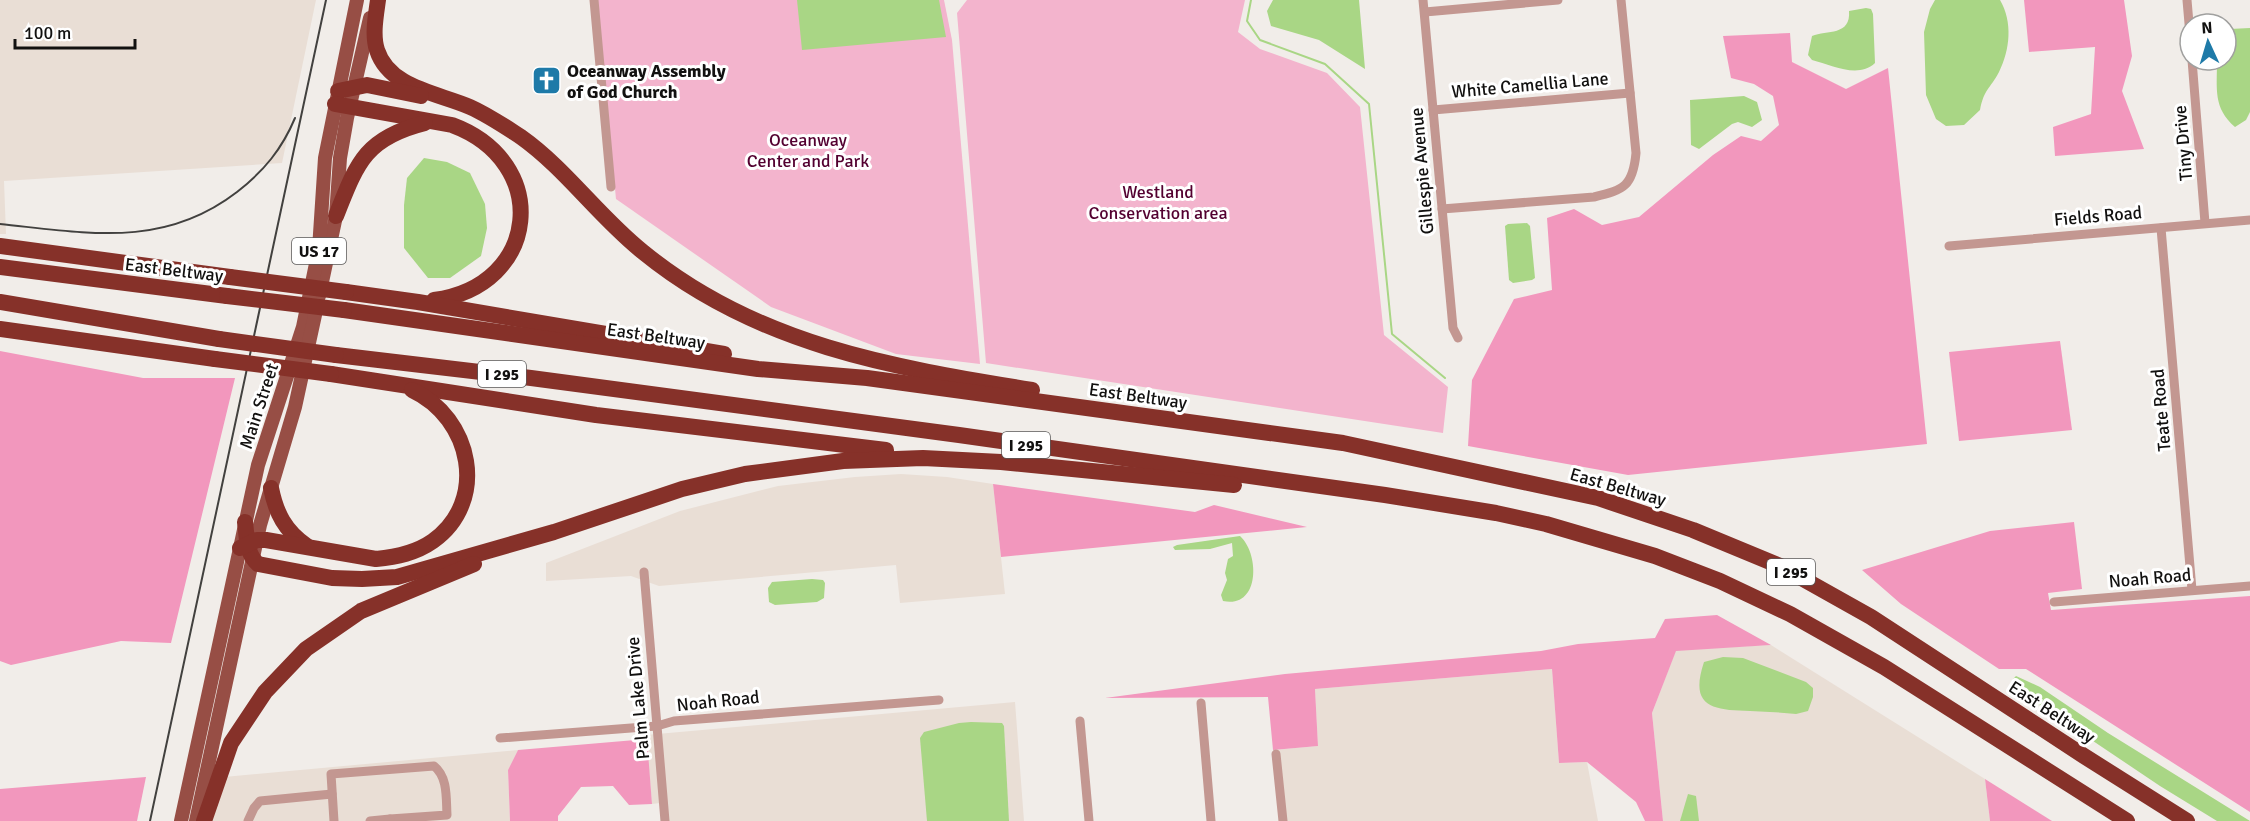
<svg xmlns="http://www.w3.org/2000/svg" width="2250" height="821" font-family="Signika,sans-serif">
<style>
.built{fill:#e9ded5}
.green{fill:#f3b4cd}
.forest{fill:#f297bd}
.water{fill:#a9d685}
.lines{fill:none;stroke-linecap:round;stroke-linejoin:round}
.stream{stroke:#a9d685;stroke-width:2}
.minor{stroke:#c39791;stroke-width:9}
.primary{stroke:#974e45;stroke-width:14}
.motorway{stroke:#863129;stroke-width:16}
.rail{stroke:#42413f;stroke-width:2}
.motorway-bridge{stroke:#863129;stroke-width:16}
.labels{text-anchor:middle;stroke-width:6;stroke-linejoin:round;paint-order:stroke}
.shield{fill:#fff;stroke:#595858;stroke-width:1.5}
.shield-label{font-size:16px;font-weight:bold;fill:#121110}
.poi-label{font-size:18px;font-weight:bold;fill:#121110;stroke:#fff;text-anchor:start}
.street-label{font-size:18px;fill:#121110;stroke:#fff}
.park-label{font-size:18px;fill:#530030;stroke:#fff}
</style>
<rect width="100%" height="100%" fill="#f1ede9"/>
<g class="built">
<path d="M 0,0 L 316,0 L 282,163 L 4,181 L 6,234 L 0,234 Z"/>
<path d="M 901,474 L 947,477 L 993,484 L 1005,594 L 900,603 L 896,565 L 659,586 L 631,576 L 546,581 L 546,563 L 680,511 L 778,486 L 855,477 Z"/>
<path d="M 1771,645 L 1985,779 L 1990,821 L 1663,821 L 1652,713 L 1676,650 Z"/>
<path d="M 1552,669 L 1559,763 L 1587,762 L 1598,821 L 1279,821 L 1273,750 L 1318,746 L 1315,689 Z"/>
<path d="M 1015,702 L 1024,821 L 662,821 L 660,803 L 652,804 L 646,735 Z"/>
<path d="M 518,750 L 508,770 L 510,821 L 209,821 L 224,777 Z"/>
</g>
<g class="green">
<path d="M 597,0 L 944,0 L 952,40 L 980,364 L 896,354 L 771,307 L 616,199 Z"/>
<path d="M 967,0 L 1245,0 L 1238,32 L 1260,49 L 1327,73 L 1360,107 L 1384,335 L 1448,387 L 1443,433 L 986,363 L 957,13 Z"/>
</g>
<g class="forest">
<path d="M 2024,0 L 2124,0 L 2132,56 L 2122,91 L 2144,149 L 2055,156 L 2053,127 L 2091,114 L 2095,47 L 2029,52 Z"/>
<path d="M 1790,33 L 1792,62 L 1846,89 L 1888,68 L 1927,444 L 1628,475 L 1468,446 L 1472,380 L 1514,299 L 1552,290 L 1547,218 L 1574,209 L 1602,225 L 1639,217 L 1713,155 L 1741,136 L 1761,141 L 1779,125 L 1773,96 L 1754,84 L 1731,78 L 1723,36 Z"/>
<path d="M 2060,341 L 2072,430 L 1959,441 L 1949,352 Z"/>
<path d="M 0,351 L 143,378 L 235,378 L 171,643 L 121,641 L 11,665 L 0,661 Z"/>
<path d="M 993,484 L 1195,512 L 1214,505 L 1307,527 L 1001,557 Z"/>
<path d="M 2074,522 L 2082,589 L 2048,593 L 2051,610 L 2250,596 L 2250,812 L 2026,669 L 1999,669 L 1901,604 L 1862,570 L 1990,531 Z"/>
<path d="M 1717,615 L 1771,645 L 1676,651 L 1652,713 L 1663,821 L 1645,821 L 1636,802 L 1587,762 L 1559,763 L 1552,669 L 1315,689 L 1318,746 L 1273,750 L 1268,697 L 1105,698 L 1285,674 L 1541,651 L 1578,644 L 1655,638 L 1665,619 Z"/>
<path d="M 647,739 L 652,804 L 629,805 L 613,786 L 581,787 L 558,816 L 558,821 L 510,821 L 508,770 L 518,750 Z"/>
<path d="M 146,777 L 137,821 L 0,821 L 0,789 Z"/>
<path d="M 1985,779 L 2052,821 L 1990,821 Z"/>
</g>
<g class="water">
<path d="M 797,0 L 939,0 L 946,37 L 802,50 Z"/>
<path d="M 1273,0 L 1359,0 L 1365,69 L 1319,40 L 1271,26 L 1267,11 Z"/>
<path d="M 1935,0 L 2000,0 C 2013,22 2010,50 1999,72 C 1990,89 1984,89 1980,110 L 1964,125 L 1946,126 L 1936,119 L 1926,95 L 1924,32 L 1930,9 Z"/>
<path d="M 1866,8 L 1871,9 L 1873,14 L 1875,63 C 1858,79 1832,65 1812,60 L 1808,55 L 1812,36 C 1827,30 1851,36 1849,11 Z"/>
<path d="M 2250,28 L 2250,112 L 2246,120 L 2235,127 C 2213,108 2217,89 2217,61 L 2226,60 L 2226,32 L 2230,29 Z"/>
<path d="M 1744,96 L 1757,102 L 1762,120 L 1752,127 L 1738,122 L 1732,124 L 1699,149 L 1691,145 L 1690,100 Z"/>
<path d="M 424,158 L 447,162 L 470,173 L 485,204 L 487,228 L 481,256 L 450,278 L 428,278 L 404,248 L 404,205 L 407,178 Z"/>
<path d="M 1527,223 L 1530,226 L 1535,278 L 1532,280 L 1513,283 L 1509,280 L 1505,226 L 1508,224 Z"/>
<path d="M 1240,536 C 1260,554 1260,609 1223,601 L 1221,595 L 1227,580 L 1225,573 L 1228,559 L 1233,556 L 1232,543 L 1210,549 L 1175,550 L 1173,547 L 1177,545 Z"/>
<path d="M 812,579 L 823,580 L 825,583 L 824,598 L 817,602 L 775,605 L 769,602 L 768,588 L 772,582 Z"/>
<path d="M 1723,657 L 1743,658 L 1806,682 L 1813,688 L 1813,697 L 1808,711 L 1796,714 C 1781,712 1765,712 1750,711 C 1712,710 1689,707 1704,662 Z"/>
<path d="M 2016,676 L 2040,687 L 2108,733 L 2250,821 L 2217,821 L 2160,786 L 2038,704 L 2030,693 L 2013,683 L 2013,679 Z"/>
<path d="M 971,722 L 1002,723 L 1004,726 L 1009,821 L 927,821 L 920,738 L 924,732 L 959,723 Z"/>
<path d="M 1688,794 L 1696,796 L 1699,821 L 1680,821 Z"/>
</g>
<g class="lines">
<path class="stream" d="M 1251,0 L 1247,21 L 1260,40 L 1325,64 L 1369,104 L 1392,334 L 1445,378"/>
<g class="minor">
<path d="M 594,0 L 611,187"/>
<path d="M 1423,0 L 1453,328 L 1458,338"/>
<path d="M 2187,0 L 2190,35"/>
<path d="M 1425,12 L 1558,0"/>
<path d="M 2192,60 L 2205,223"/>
<path d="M 1433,110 L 1630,93"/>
<path d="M 1442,209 L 1594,197 C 1624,190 1633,186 1636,153 L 1621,0"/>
<path d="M 2161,228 L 2192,590"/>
<path d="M 1949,246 L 2250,220"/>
<path d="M 644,572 L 665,821"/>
<path d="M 2054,602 L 2250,586"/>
<path d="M 1201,703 L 1211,821"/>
<path d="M 1080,721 L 1089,821"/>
<path d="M 500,738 L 657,726 L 674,721 L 939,700"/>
<path d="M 1276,754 L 1283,821"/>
<path d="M 248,821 L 254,808 L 260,801 L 332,794"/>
<path d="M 334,821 L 331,774 L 434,766 C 448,777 446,798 447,815 L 390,819 L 390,821"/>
<path d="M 370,821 L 390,819"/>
</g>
<g class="primary">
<path d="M 319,296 L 336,216 L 340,158 L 347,118 L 370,18"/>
<path d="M 181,821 L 258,465 L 303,327 L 319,249 L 325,158 L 357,0"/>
<path d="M 196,821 L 260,525 L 295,407 L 315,315"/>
</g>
<g class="motorway">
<path d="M 378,0 C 376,15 372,35 377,50 C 389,88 438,93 470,107 C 488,115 504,126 521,137 C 566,169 599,217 643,252 C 757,345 891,367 1032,390"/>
<path d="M 338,91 L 367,85 L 421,96"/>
<path d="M 335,104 L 452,125 C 552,162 540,286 434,300"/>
<path d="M 336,216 C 357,163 365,138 425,123"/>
<path d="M 0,246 L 230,277"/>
<path d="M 0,267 L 227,296"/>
<path d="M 346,292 L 418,302 L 724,354"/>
<path d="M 0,302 L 219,339"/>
<path d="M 344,310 L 758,369 L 867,378 L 1343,443 L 1598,498 L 1693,530 L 1780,566 L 1871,617 L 2084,756 L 2187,821"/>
<path d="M 0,329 L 215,359"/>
<path d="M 336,355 L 531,378 L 959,435 L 1385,495 L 1496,513 L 1546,524 L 1655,556 L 1720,581 L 1790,614 L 1884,667 L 2127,821"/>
<path d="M 331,374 L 596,415 L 886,450"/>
<path d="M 271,488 C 276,513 285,531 307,546"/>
<path d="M 245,522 C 247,536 246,554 258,564 L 332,578 L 362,579 L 397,577 L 554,532 L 682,489 L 745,474 L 843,461 L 923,458 L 1001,462 L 1234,485"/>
<path d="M 240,548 L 257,540 L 266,540 L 376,559 C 397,557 416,553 433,541 C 489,501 472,418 412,390"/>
<path d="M 204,821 L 231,743 L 265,692 L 306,649 L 361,611 L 474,564"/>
</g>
<g class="rail">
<path d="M 0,224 C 87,233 163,249 237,192 C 264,171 282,149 295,118"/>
<path d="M 150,821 L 326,0"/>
</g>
<g class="motorway-bridge">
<path d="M 230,277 L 346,292"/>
<path d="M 227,296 L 344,310"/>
<path d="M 219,339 L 336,355"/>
<path d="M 215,359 L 331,374"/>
</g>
</g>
<defs>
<symbol id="church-square" viewBox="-11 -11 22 22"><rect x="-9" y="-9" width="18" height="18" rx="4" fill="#1e7aa8" stroke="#fff"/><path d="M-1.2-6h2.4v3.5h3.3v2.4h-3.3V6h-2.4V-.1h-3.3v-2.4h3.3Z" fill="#fff"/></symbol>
</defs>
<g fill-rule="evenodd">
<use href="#church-square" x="530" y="64" width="33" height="33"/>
</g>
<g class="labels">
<g class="shield">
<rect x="292" y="238" width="54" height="26" rx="4.5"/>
<rect x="478" y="361" width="48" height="26" rx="4.5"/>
<rect x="1002" y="432" width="48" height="26" rx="4.5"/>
<rect x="1767" y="559" width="48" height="26" rx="4.5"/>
</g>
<g class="shield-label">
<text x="319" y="257">US 17</text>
<text x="502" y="380">I 295</text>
<text x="1026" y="451">I 295</text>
<text x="1791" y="578">I 295</text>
</g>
<g class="poi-label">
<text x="567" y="77">Oceanway Assembly<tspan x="567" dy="21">of God Church</tspan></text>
</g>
<g class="street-label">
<text transform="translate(1530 85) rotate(-5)" y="6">White Camellia Lane</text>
<text transform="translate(2183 143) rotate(-95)" y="6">Tiny Drive</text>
<text transform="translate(1422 171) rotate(-95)" y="6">Gillespie Avenue</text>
<text transform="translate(2098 216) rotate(-5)" y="6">Fields Road</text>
<text transform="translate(174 270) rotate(7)" y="6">East Beltway</text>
<text transform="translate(656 336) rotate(8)" y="6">East Beltway</text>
<text transform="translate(1138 396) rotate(8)" y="6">East Beltway</text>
<text transform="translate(259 406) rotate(-72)" y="6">Main Street</text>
<text transform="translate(2161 410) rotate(-95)" y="6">Teate Road</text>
<text transform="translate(1618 487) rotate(16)" y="6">East Beltway</text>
<text transform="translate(2150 578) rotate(-5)" y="6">Noah Road</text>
<text transform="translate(638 698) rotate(-95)" y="6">Palm Lake Drive</text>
<text transform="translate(718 701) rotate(-6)" y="6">Noah Road</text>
<text transform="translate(2052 712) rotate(33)" y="6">East Beltway</text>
</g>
<g class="park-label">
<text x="808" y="146">Oceanway<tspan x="808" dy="21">Center and Park</tspan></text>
<text x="1158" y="198">Westland<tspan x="1158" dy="21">Conservation area</tspan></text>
</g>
</g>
<g transform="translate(2208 42) rotate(356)"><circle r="28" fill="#ffffff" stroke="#a0a09f" stroke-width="1.5"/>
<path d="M0-4.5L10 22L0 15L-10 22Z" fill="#1e7aa8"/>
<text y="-9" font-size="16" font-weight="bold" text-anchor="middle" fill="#121110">N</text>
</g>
<path d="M15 39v9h120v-9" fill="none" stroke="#121110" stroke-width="3"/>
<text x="24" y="39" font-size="18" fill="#121110" stroke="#ffffff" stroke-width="4.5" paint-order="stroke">100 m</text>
</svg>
